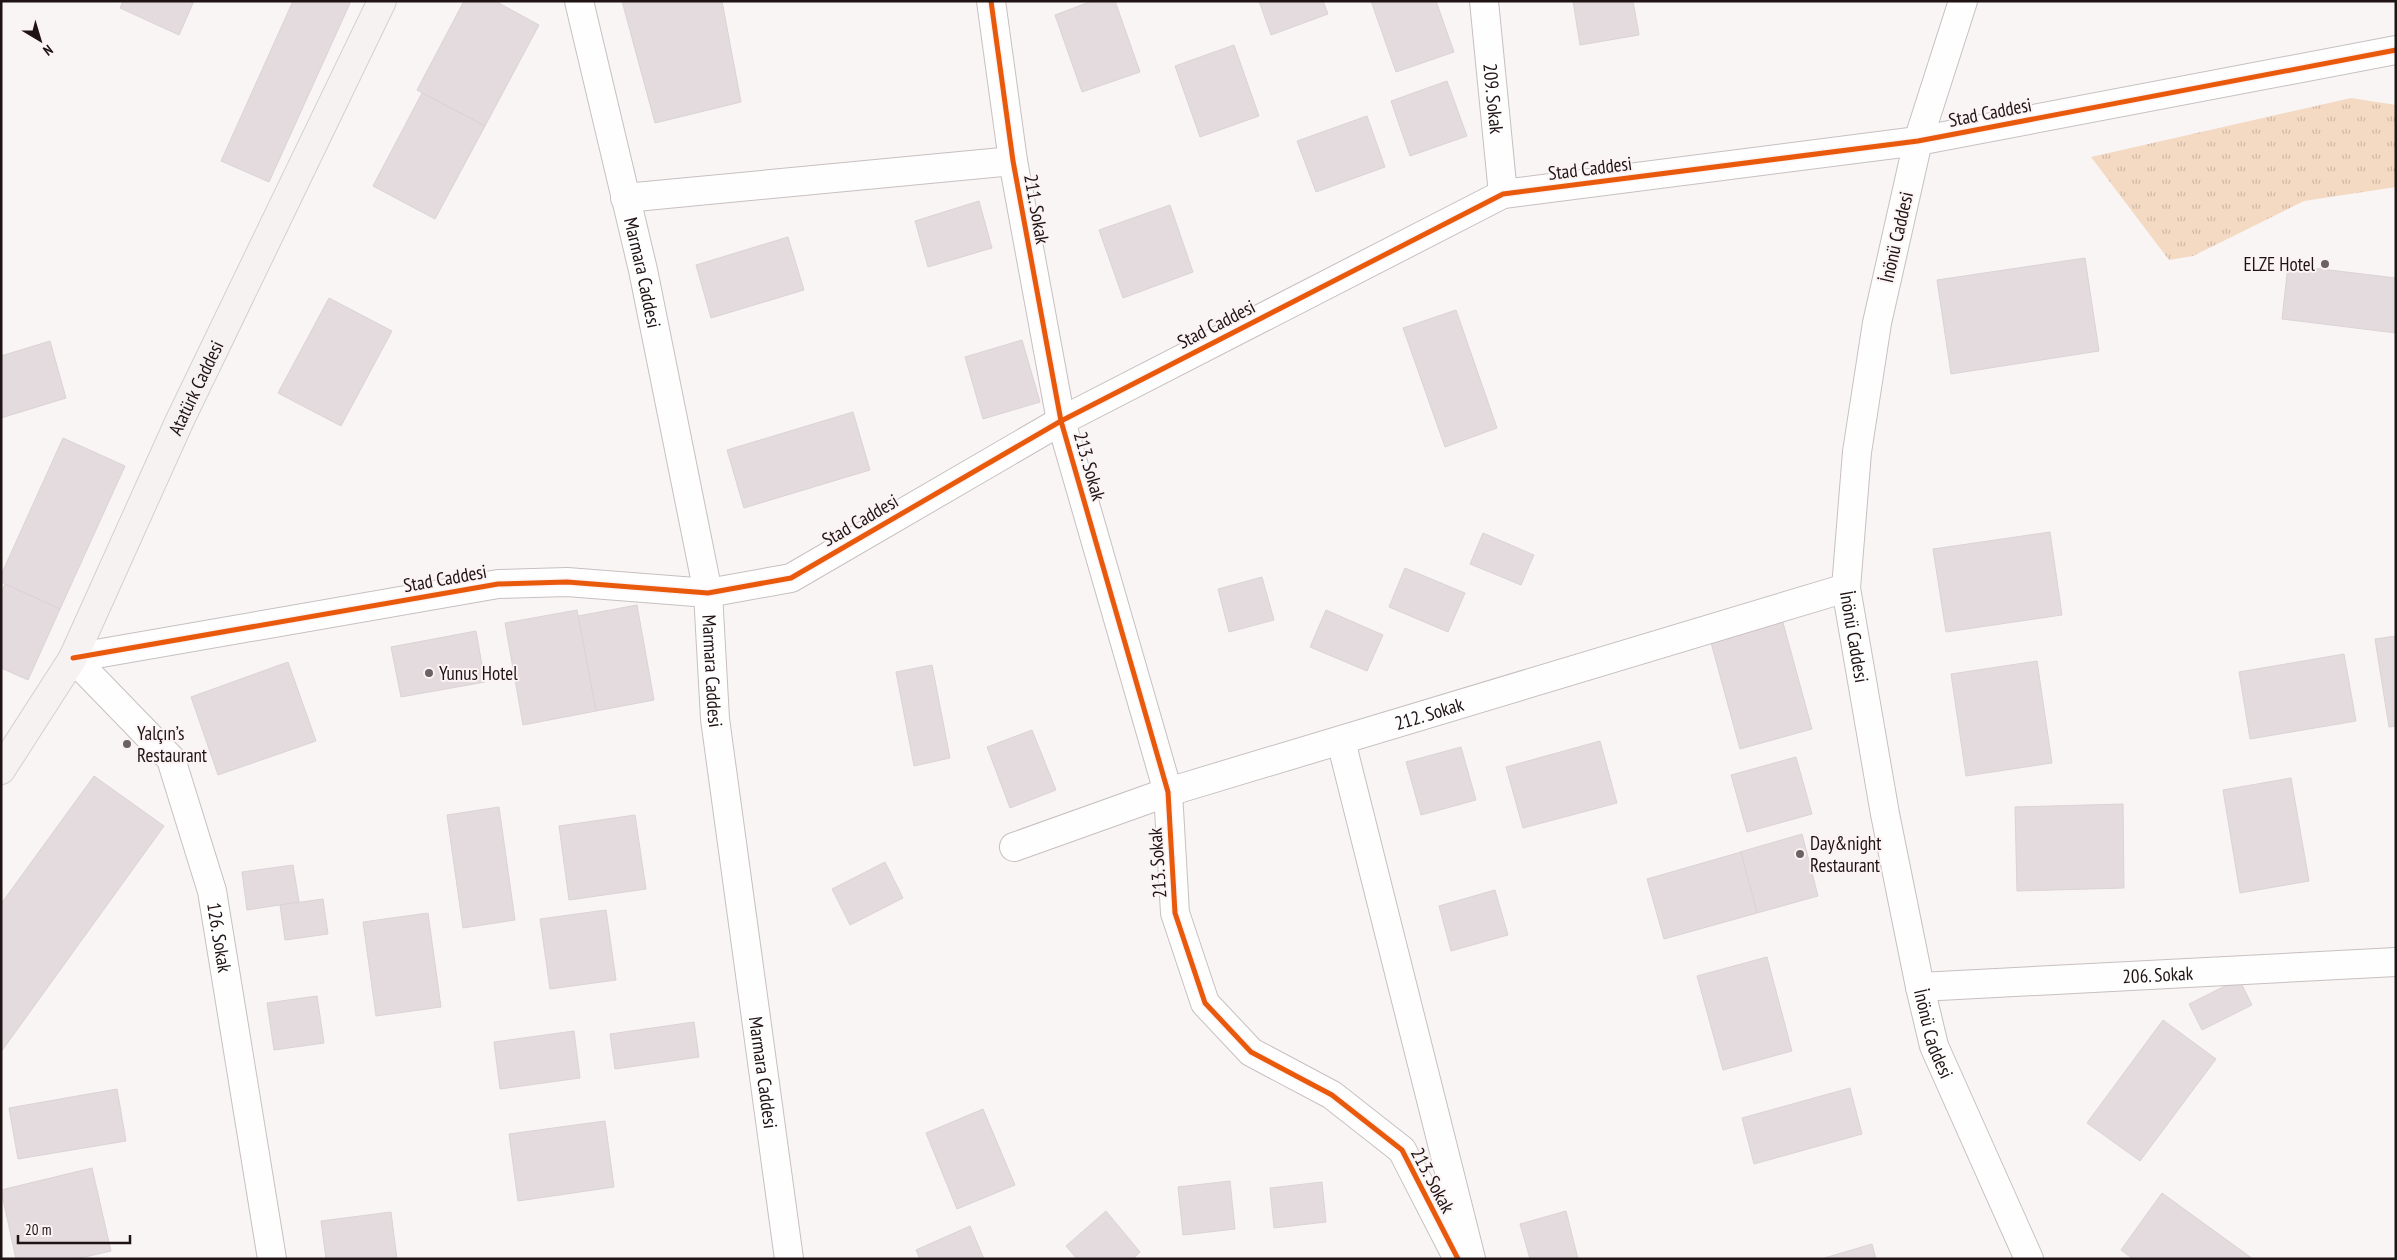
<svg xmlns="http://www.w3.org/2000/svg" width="2397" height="1260" font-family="'PT Sans Narrow',sans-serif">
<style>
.grass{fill:url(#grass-tufts)}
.building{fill:#e3dbde;stroke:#dbd3d6}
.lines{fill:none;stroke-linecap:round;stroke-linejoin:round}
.minor-casing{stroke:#c8bfc0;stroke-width:30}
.tertiary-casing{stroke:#c8bfc0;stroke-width:30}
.primary-casing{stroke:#d4d0d1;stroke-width:30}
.minor{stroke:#fefefe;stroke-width:28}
.tertiary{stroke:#fefefe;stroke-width:28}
.primary{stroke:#f7f2f2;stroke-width:28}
.cycleway-casing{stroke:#fbf3f4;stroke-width:8}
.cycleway{stroke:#e8590c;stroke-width:5}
.poi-dot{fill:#6b6263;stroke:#fbf3f4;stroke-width:2}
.labels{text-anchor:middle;stroke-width:4;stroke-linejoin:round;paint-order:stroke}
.street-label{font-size:19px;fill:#1f1314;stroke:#fbf3f4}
.poi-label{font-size:19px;fill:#1f1314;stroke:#fbf3f4;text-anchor:start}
</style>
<defs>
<pattern id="grass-tufts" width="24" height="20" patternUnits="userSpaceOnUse" patternTransform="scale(1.25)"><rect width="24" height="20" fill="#f4d9c3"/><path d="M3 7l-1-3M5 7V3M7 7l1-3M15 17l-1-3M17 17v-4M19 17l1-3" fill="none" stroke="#d1b9a7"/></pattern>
</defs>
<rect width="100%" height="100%" fill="#f9f5f5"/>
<path class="grass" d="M 2351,98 L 2396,105 L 2396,187 L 2304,201 L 2193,256 L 2169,260 L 2091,157 Z"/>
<g class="building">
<path d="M 123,1 L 194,1 L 179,35 L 120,8 Z"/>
<path d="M 293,1 L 351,1 L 269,182 L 221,161 Z"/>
<path d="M 464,1 L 495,1 L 539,25 L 485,126 L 417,90 Z"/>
<path d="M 622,1 L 722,1 L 741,102 L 655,123 Z"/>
<path d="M 1092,1 L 1115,1 L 1140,72 L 1082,92 L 1055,15 Z"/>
<path d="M 1259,1 L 1323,1 L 1328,14 L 1271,35 Z"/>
<path d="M 1371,1 L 1436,1 L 1454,52 L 1396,72 Z"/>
<path d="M 1573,1 L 1633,1 L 1639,35 L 1580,45 Z"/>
<path d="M 1234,45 L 1259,116 L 1200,137 L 1175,66 Z"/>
<path d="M 1447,81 L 1467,136 L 1410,156 L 1391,101 Z"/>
<path d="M 422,93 L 485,126 L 435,219 L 373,186 Z"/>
<path d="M 1367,116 L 1385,167 L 1316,192 L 1297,141 Z"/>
<path d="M 979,201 L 992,248 L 928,267 L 915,221 Z"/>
<path d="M 1170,205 L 1193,272 L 1123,298 L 1099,230 Z"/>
<path d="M 788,237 L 804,290 L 711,318 L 696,265 Z"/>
<path d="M 2085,258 L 2099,351 L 1951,374 L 1937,280 Z"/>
<path d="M 2288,265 L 2396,278 L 2396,333 L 2282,319 Z"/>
<path d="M 329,298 L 392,331 L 341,426 L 278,393 Z"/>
<path d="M 1456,310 L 1497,428 L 1445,447 L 1403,328 Z"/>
<path d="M 1022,340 L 1040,402 L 983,419 L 965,357 Z"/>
<path d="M 50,341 L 66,398 L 1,418 L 1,356 Z"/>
<path d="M 853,412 L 870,470 L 744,508 L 727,450 Z"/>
<path d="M 63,438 L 125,466 L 60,609 L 1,582 L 1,575 Z"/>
<path d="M 2050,532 L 2062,615 L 1946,632 L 1933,549 Z"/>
<path d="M 1483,533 L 1534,555 L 1521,585 L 1470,564 Z"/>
<path d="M 1405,568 L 1465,593 L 1448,632 L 1389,607 Z"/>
<path d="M 1262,577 L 1274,620 L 1229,632 L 1218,589 Z"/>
<path d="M 5,584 L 60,609 L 28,680 L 1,668 L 1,593 Z"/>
<path d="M 637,605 L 654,700 L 596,711 L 578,616 Z"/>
<path d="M 577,610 L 596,711 L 523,725 L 505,623 Z"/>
<path d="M 1326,610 L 1383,635 L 1367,671 L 1310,647 Z"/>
<path d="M 1782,619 L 1812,729 L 1740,749 L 1710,639 Z"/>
<path d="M 476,631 L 485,682 L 401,697 L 391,647 Z"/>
<path d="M 2396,636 L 2396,726 L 2389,727 L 2375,639 Z"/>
<path d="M 2344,654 L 2356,721 L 2250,739 L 2239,672 Z"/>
<path d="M 2037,661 L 2052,763 L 1966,776 L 1951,674 Z"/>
<path d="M 288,662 L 316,741 L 218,775 L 191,697 Z"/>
<path d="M 932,665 L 950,758 L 914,766 L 896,672 Z"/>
<path d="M 1032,730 L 1056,790 L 1010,808 L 987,747 Z"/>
<path d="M 1600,741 L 1617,803 L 1523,828 L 1506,767 Z"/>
<path d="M 1461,747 L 1476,800 L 1421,815 L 1406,762 Z"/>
<path d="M 1796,757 L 1812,814 L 1747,832 L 1731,775 Z"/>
<path d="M 94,776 L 164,826 L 1,1052 L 1,904 Z"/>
<path d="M 2291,778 L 2309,881 L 2240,893 L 2223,790 Z"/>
<path d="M 2123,804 L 2124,888 L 2017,891 L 2015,807 Z"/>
<path d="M 499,807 L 515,920 L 463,928 L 447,815 Z"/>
<path d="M 635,815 L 646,889 L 569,900 L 559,826 Z"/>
<path d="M 1802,834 L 1818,896 L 1757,913 L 1740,852 Z"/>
<path d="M 1741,852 L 1757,913 L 1664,939 L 1647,879 Z"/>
<path d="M 885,862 L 903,898 L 850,925 L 832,889 Z"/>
<path d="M 293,865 L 299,902 L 247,910 L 242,872 Z"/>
<path d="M 1495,890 L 1508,935 L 1451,951 L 1439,906 Z"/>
<path d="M 323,899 L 328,934 L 285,940 L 280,905 Z"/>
<path d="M 606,910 L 616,980 L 550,989 L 540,919 Z"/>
<path d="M 428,913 L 441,1007 L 376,1016 L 363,922 Z"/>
<path d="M 1767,957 L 1792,1051 L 1723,1070 L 1697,976 Z"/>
<path d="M 2239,979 L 2252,1005 L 2202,1030 L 2189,1004 Z"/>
<path d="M 317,996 L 324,1043 L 274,1050 L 267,1003 Z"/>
<path d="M 2163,1020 L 2216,1059 L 2140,1161 L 2087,1123 Z"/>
<path d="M 694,1022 L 699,1057 L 615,1069 L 610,1034 Z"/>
<path d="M 574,1031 L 580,1078 L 500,1089 L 494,1042 Z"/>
<path d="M 1850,1088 L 1862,1134 L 1754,1164 L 1742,1118 Z"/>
<path d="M 117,1089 L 126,1141 L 18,1159 L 9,1108 Z"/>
<path d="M 983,1109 L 1015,1185 L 957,1209 L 926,1133 Z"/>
<path d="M 605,1121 L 614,1187 L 518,1201 L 509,1134 Z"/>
<path d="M 92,1168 L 111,1251 L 76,1259 L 16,1259 L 1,1190 Z"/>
<path d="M 1230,1181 L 1235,1229 L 1183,1235 L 1178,1187 Z"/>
<path d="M 1322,1182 L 1326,1222 L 1274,1228 L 1270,1188 Z"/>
<path d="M 2162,1193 L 2253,1259 L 2133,1259 L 2121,1250 Z"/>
<path d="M 1106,1211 L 1140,1252 L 1133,1259 L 1077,1259 L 1066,1246 Z"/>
<path d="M 1566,1211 L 1578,1259 L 1530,1259 L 1520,1224 Z"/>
<path d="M 391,1212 L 397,1259 L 326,1259 L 321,1221 Z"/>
<path d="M 970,1226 L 984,1259 L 920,1259 L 916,1250 Z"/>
<path d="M 1872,1244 L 1876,1259 L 1821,1259 Z"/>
</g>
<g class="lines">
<defs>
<g id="minor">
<path d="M 991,1 L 1013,161 L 1061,421 L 1168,792 L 1175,913 L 1205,1003 L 1251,1052 L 1332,1095 L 1402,1150 L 1458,1259"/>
<path id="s1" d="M 1484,1 L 1503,194"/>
<path d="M 625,198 L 1013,161"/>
<path id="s2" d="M 73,658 L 171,759 L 212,891 L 272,1259"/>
<path d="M 1341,741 L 1471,1259"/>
<path id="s3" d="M 1014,847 L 1168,792 L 1846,588"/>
<path id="s4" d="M 1920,987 L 2396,962"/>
</g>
<g id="tertiary">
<path id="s5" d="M 579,1 L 643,270 L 708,593 L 715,719 L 789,1259"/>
<path id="s6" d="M 1963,1 L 1918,141 L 1877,323 L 1857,452 L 1846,588 L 1885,814 L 1920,987 L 1934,1046 L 2029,1259"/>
<path d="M 73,658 L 498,584 L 567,582 L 708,593 L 791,578 L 1061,421 L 1503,194 L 1918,141 L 2396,50"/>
</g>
<g id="primary">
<path id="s7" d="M 1,770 L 73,658 L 180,420 L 382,1"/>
</g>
</defs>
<use href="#minor" class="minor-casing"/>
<use href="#tertiary" class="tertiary-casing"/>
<use href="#primary" class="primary-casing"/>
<use href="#minor" class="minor"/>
<use href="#tertiary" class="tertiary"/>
<use href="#primary" class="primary"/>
<defs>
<g id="cycleway">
<path d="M 991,1 L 1013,161 L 1061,421 L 1168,792 L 1175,913 L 1205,1003 L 1251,1052 L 1332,1095 L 1402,1150 L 1458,1259"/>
<path d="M 73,658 L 498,584 L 567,582 L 708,593 L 791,578 L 1061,421 L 1503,194 L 1918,141 L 2396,50"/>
</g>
</defs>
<use href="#cycleway" class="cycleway-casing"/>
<use href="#cycleway" class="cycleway"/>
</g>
<g class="poi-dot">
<circle cx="2325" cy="264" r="5"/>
<circle cx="429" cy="673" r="5"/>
<circle cx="127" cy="744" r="5"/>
<circle cx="1800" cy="854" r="5"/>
</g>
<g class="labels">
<g class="street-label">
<text dy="7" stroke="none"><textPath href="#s1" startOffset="98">209. Sokak</textPath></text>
<text transform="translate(1990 112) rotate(-11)" y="7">Stad Caddesi</text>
<text transform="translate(1590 168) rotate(-7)" y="7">Stad Caddesi</text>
<text transform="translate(1037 209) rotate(80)" y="7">211. Sokak</text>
<text transform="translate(1896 237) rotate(-77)" y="7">İnönü Caddesi</text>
<text dy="7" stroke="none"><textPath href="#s5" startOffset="279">Marmara Caddesi</textPath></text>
<text transform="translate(1216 324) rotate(-27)" y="7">Stad Caddesi</text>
<text dy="7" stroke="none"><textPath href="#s7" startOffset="430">Atatürk Caddesi</textPath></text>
<text transform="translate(1090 466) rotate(74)" y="7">213. Sokak</text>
<text transform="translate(860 520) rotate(-30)" y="7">Stad Caddesi</text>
<text transform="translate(445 578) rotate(-10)" y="7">Stad Caddesi</text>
<text dy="7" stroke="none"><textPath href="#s6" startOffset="650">İnönü Caddesi</textPath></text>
<text dy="7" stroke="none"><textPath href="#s5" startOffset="684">Marmara Caddesi</textPath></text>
<text dy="7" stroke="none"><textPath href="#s3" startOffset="436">212. Sokak</textPath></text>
<text transform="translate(1157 863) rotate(-94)" y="7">213. Sokak</text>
<text dy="7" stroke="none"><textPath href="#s2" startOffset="326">126. Sokak</textPath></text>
<text dy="7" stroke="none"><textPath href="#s4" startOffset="238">206. Sokak</textPath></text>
<text dy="7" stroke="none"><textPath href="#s6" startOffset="1055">İnönü Caddesi</textPath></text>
<text dy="7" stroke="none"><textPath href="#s5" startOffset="1089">Marmara Caddesi</textPath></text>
<text transform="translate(1433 1180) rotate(62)" y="7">213. Sokak</text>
</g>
<g class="poi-label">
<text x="2315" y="271" text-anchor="end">ELZE Hotel</text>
<text x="439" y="680">Yunus Hotel</text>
<text x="137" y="740">Yalçın’s<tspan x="137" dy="22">Restaurant</tspan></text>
<text x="1810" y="850">Day&amp;night<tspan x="1810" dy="22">Restaurant</tspan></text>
</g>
</g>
<rect width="2397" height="1260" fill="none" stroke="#1f1314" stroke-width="5"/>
<g transform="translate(40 40) rotate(142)" stroke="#fbf3f4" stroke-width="4" paint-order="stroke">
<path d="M0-4L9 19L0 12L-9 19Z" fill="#1f1314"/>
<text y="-8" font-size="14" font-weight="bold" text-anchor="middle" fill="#1f1314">N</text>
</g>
<path d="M18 1235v8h112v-8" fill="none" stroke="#1f1314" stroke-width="2.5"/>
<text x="25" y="1235" font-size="15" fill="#1f1314" stroke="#fbf3f4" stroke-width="4" paint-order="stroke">20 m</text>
</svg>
